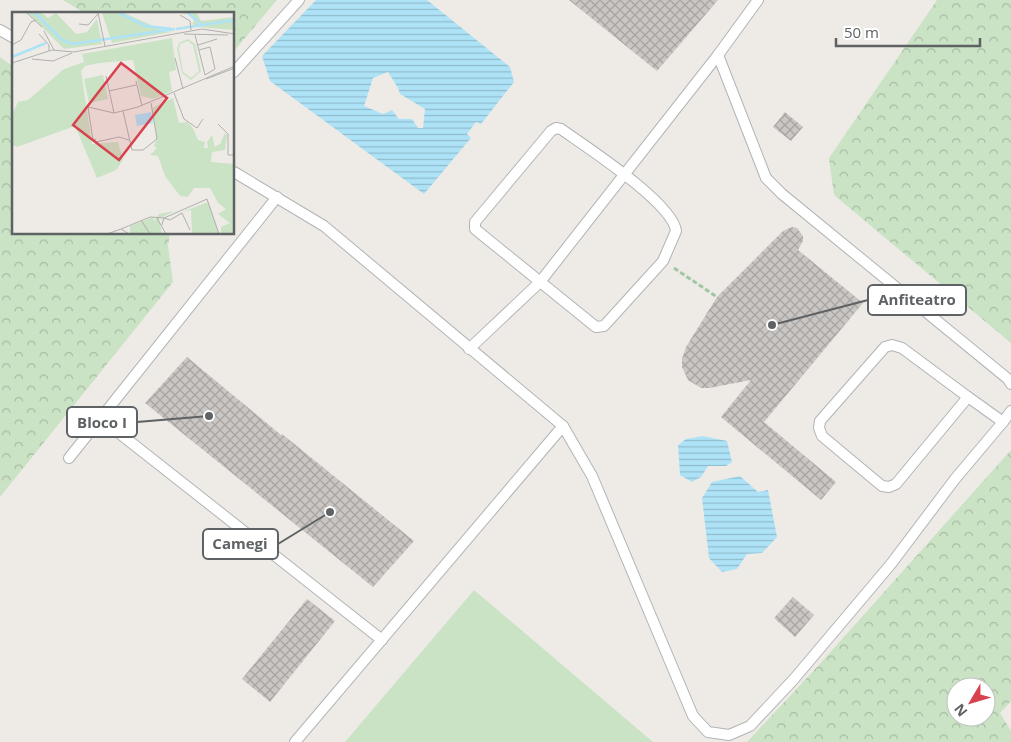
<svg xmlns="http://www.w3.org/2000/svg" width="1011" height="742" font-family="'Open Sans',sans-serif">
<style>
.forest{fill:url(#forest-crowns);fill-rule:evenodd}
.pitch{fill:#cae3c5}
.water{fill:url(#water-rules);fill-rule:evenodd}
.building{fill:url(#building-cross-hatch)}
.lines{fill:none;stroke-linecap:round;stroke-linejoin:round}
.lane-casing{stroke:#b1b4b7;stroke-width:12}
.path{stroke:#a1c6a5;stroke-width:3;stroke-dasharray:5 2.5;stroke-linecap:butt}
.lane{stroke:#fff;stroke-width:10}
.inset-river{fill:none;stroke:#aee3f7;stroke-width:2.5}
.inset-road{fill:none;stroke:#b0b0ae;stroke-width:1}
.view{fill:#d8424f;fill-opacity:0.15;stroke:#d8424f;stroke-width:2.5}
.inset-edge{fill:none;stroke:#5e6265;stroke-width:2.5}
.leader{fill:none;stroke:#5e6265;stroke-width:2}
.callout-dot{fill:#5e6265;stroke:#fff;stroke-width:2}
.callout{fill:#fff;stroke:#5e6265;stroke-width:2}
.callout-label{font-size:15px;text-anchor:middle;font-weight:bold;fill:#5e6265}
</style>
<defs>
<pattern id="forest-crowns" width="20" height="18" patternUnits="userSpaceOnUse" patternTransform="scale(1.25)"><rect width="20" height="18" fill="#cae3c5"/><path d="M2 6a3 3 0 1 1 6 0M12 15a3 3 0 1 1 6 0" fill="none" stroke="#a7bba4"/></pattern>
<pattern id="water-rules" width="6" height="5" patternUnits="userSpaceOnUse" patternTransform="scale(1.25)"><rect width="6" height="5" fill="#aee3f7"/><path d="M0 2.5h6" fill="none" stroke="#91bbcc"/></pattern>
<pattern id="building-cross-hatch" width="8" height="8" patternUnits="userSpaceOnUse" patternTransform="scale(1.25)"><rect width="8" height="8" fill="#cac6c3"/><path d="M0 0l8 8M0 8l8-8" fill="none" stroke="#a7a4a2"/></pattern>
</defs>
<rect width="100%" height="100%" fill="#eeebe6"/>
<g class="forest">
<path d="M 63,0 L 277,0 L 234,51 L 234,14 L 86,14 Z"/>
<path d="M 937,0 L 1011,0 L 1011,343 L 834,195 L 829,158 Z"/>
<path d="M 0,57 L 14,67 L 14,234 L 170,234 L 168,246 L 173,282 L 0,497 Z"/>
<path d="M 1011,450 L 1011,701 L 1000,713 L 1011,731 L 1011,742 L 747,742 L 818,666 ZM 956,687 L 986,687 L 986,717 L 956,717 Z"/>
</g>
<path class="pitch" d="M 474,590 L 653,742 L 345,742 Z"/>
<g class="water">
<path d="M 316,0 L 427,0 L 510,67 L 514,82 L 481,124 L 476,122 L 467,134 L 471,138 L 424,194 L 270,81 L 262,56 ZM 388,72 L 398,88 L 400,94 L 425,109 L 423,128 L 418,128 L 412,119 L 399,119 L 392,110 L 383,114 L 364,106 L 373,78 Z"/>
<path d="M 703,436 L 727,441 L 732,462 L 726,466 L 708,466 L 701,477 L 692,482 L 680,475 L 678,445 L 686,439 Z"/>
<path d="M 740,476 L 758,492 L 768,490 L 777,537 L 762,553 L 747,554 L 737,569 L 722,572 L 709,558 L 702,498 L 712,482 Z"/>
</g>
<g class="building">
<path d="M 569,0 L 718,0 L 657,71 Z"/>
<path d="M 785,112 L 803,127 L 791,141 L 773,127 Z"/>
<path d="M 792,227 L 797,228 L 803,236 L 803,241 L 798,250 L 863,303 L 764,422 L 836,482 L 821,500 L 721,417 L 751,380 L 709,388 L 701,388 L 688,380 L 682,367 L 682,359 L 686,347 L 717,297 L 783,231 Z"/>
<path d="M 187,357 L 281,435 L 282,434 L 414,541 L 373,587 L 145,403 Z"/>
<path d="M 793,597 L 814,615 L 795,637 L 774,618 Z"/>
<path d="M 307,599 L 335,621 L 270,702 L 242,679 Z"/>
</g>
<g class="lines">
<defs>
<g id="lane">
<path d="M 0,30 L 14,38"/>
<path d="M 718,55 L 766,178 L 782,194 L 1008,379 L 1011,384"/>
<path d="M 234,72 L 299,0"/>
<path d="M 556,128 L 561,129 C 585,146 673,203 676,231 L 663,261 L 604,326 L 596,327 L 475,229 L 475,222 L 551,131 Z"/>
<path d="M 234,172 L 324,226 L 563,426 L 592,476 L 693,716 L 708,732 L 729,735 L 750,726 L 794,679 L 891,564 L 955,479 L 1003,422 L 968,397"/>
<path d="M 892,345 L 902,348 L 968,397 L 896,484 L 889,487 L 882,486 L 822,436 L 819,428 L 820,421 L 885,347 Z"/>
<path d="M 469,349 L 540,282 L 718,55 L 758,0"/>
<path d="M 100,418 L 382,640"/>
<path d="M 1003,422 L 1011,411"/>
<path d="M 69,458 L 277,197"/>
<path d="M 295,742 L 563,426"/>
</g>
</defs>
<use href="#lane" class="lane-casing"/>
<path class="path" d="M 674,268 L 717,297"/>
<use href="#lane" class="lane"/>
</g>
<g transform="translate(12 12)">
<rect width="222" height="222" fill="#eeebe6"/>
<path d="M 196,190 L 207,222 L 180,222 L 179,198 L 170,200 Z" fill="#cae3c5"/>
<path d="M 16,1 L 30,1 L 36,6 L 44,1 L 64,22 L 75,20 L 85,7 L 90,32 L 52,37 ZM 90,1 L 112,1 L 155,20 L 164,19 L 100,31 ZM 169,1 L 185,1 L 189,9 L 222,5 L 222,18 L 187,15 L 180,12 L 182,9 L 180,3 ZM 160,26 L 164,58 L 157,60 L 160,79 L 141,87 L 129,84 L 121,48 L 87,51 L 73,54 L 69,59 L 80,132 L 106,130 L 111,148 L 104,158 L 85,166 L 63,114 L 5,135 L 0,133 L 0,102 L 6,90 L 16,88 L 52,57 L 72,50 L 70,42 ZM 161,86 L 167,111 L 175,110 L 181,116 L 186,128 L 193,130 L 192,136 L 196,136 L 195,130 L 200,123 L 203,135 L 208,132 L 213,121 L 215,123 L 213,138 L 200,140 L 199,150 L 222,152 L 221,222 L 209,222 L 209,215 L 218,211 L 206,202 L 214,197 L 206,191 L 198,176 L 182,176 L 176,185 L 168,184 L 153,164 L 146,144 L 138,143 L 145,136 L 142,134 L 145,127 L 140,96 ZM 162,199 L 147,207 L 150,222 L 118,222 L 118,214 L 141,205 L 142,209 L 147,202 Z" fill="#cae3c5"/>
<path d="M 176,27 L 183,32 L 189,59 L 179,68 L 170,61 L 165,37 L 167,31 ZM 176,29 L 181,33 L 187,59 L 179,66 L 171,60 L 167,37 L 168,32 ZM 91,63 L 96,87 L 77,91 L 72,67 Z" fill="#cae3c5" fill-rule="evenodd"/>
<path d="M 139,100 L 141,111 L 125,114 L 123,103 Z" fill="#aee3f7"/>
<path class="inset-river" d="M 23,1 L 50,28 L 61,32 L 163,17M 107,1 L 134,14 L 160,17M 176,1 L 189,12M 190,13 L 223,8M 164,17 L 190,13M 0,45 L 34,31"/>
<path class="inset-road" d="M 15,1 L 30,15M 86,1 L 93,34M 168,3 L 178,9 L 179,18M 67,12 L 76,13 L 86,2M 32,19 L 42,38M 27,22 L 37,33 L 37,39M 172,22 L 216,23M 183,23 L 193,63M 0,33 L 9,28 L 19,10 L 24,8M 186,33 L 205,27M 187,38 L 198,35 L 203,57 L 193,63M 163,46 L 171,77M 20,47 L 41,49 L 60,41M 0,51 L 40,38 L 62,40 L 190,17 L 223,22M 94,64 L 102,101M 194,67 L 223,56M 124,69 L 130,94M 97,79 L 124,73M 162,81 L 172,107 L 185,116 L 191,107M 111,99 L 120,138 L 131,138 L 145,127 L 139,91M 206,112 L 216,122 L 216,143 L 223,143M 84,127 L 81,128 L 76,95 L 102,101 L 126,95 L 223,54M 81,128 L 84,130 L 107,125 L 117,128M 170,201 L 178,218M 145,206 L 154,222M 129,208 L 138,222M 150,213 L 152,206 L 158,208 L 170,201M 109,217 L 138,205 L 152,206 L 195,187 L 207,222M 95,222 L 109,217 L 117,222"/>
<path class="view" d="M 109,51 L 155,86 L 107,148 L 61,113 Z"/>
<rect width="222" height="222" class="inset-edge"/>
</g>
<path class="leader" d="M772 325L868 300M209 416L137 422M330 512L278 544"/>
<g class="callout-dot">
<circle cx="772" cy="325" r="5"/>
<circle cx="209" cy="416" r="5"/>
<circle cx="330" cy="512" r="5"/>
</g>
<g class="callout">
<rect x="868" y="285" width="98" height="30" rx="5"/>
<rect x="67" y="407" width="70" height="30" rx="5"/>
<rect x="203" y="529" width="75" height="30" rx="5"/>
</g>
<g class="callout-label">
<text x="917" y="305">Anfiteatro</text>
<text x="102" y="428">Bloco I</text>
<text x="240" y="549">Camegi</text>
</g>
<g transform="translate(971 702) rotate(232)"><circle r="24" fill="#ffffff" stroke="#bfc0c1"/>
<path d="M0-4L9 19L0 12L-9 19Z" fill="#d8424f"/>
<text y="-8" font-size="14" font-weight="bold" text-anchor="middle" fill="#5e6265">N</text>
</g>
<path d="M836 38v8h144v-8" fill="none" stroke="#5e6265" stroke-width="2.5"/>
<text x="844" y="38" font-size="15" fill="#5e6265" stroke="#ffffff" stroke-width="4" paint-order="stroke">50 m</text>
</svg>
